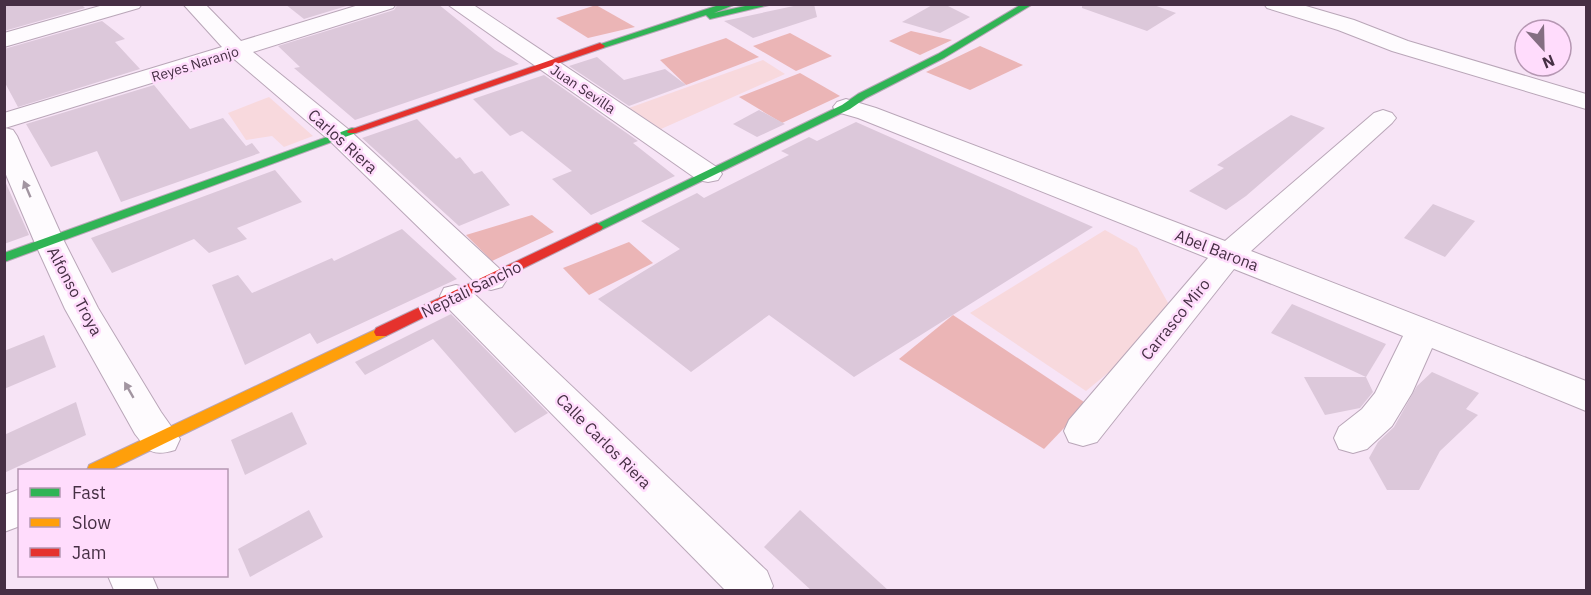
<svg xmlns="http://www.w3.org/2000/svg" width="1591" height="595" font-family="'IBM Plex Sans',sans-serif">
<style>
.green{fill:#f8d9dd}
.forest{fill:#ebb5b6}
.building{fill:#dcc8da}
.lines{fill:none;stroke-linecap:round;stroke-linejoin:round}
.street-casing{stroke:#b9a6b8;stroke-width:2}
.fast-casing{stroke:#b9a6b8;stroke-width:2}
.slow-casing{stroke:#b9a6b8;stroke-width:2}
.jam-casing{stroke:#b9a6b8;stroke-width:2}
.street{fill:#fefbfe;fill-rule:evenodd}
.fast{fill:#30b455;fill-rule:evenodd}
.slow{fill:#ff9f0a;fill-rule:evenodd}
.jam{fill:#e5322d;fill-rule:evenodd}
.oneway{fill:#a295a1}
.labels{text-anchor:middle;stroke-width:5;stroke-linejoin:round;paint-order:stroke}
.far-street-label{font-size:14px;fill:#462f44;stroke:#ffdcfc}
.street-label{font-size:16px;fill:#462f44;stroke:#ffdcfc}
</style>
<rect width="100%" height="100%" fill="#f7e4f6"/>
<g class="green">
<path d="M 763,60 L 785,74 L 661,129 L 629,108 Z"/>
<path d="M 269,97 L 313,136 L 284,147 L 272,136 L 246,140 L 228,113 Z"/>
<path d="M 1105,230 L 1137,248 L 1176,317 L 1086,391 L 970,313 Z"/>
</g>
<g class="forest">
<path d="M 596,5 L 635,27 L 588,38 L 556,18 Z"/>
<path d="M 911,31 L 952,40 L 920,55 L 889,41 Z"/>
<path d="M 790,33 L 832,56 L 796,71 L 753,46 Z"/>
<path d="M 726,38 L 759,57 L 686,85 L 660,60 Z"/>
<path d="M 980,46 L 1023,65 L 970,90 L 926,72 Z"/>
<path d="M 800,73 L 840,96 L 782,123 L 739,97 Z"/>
<path d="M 532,215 L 554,232 L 492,261 L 466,235 Z"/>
<path d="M 629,242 L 653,263 L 589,295 L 563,268 Z"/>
<path d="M 953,315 L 1087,404 L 1044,449 L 899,359 Z"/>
</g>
<g class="building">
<path d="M 4,4 L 81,4 L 85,8 L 4,31 Z"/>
<path d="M 285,4 L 353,4 L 304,19 Z"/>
<path d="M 398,4 L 438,4 L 495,50 L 519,64 L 355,120 L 294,68 L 300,67 L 278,46 L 394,10 Z"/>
<path d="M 803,4 L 814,4 L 817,17 L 753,38 L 724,21 Z"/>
<path d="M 934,4 L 944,4 L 970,17 L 940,33 L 902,22 Z"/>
<path d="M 1082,4 L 1151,4 L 1176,13 L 1147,31 L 1082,8 Z"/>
<path d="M 102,21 L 125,39 L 115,42 L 140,69 L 18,107 L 4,81 L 4,49 Z"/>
<path d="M 597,57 L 624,80 L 665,69 L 686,85 L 629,106 L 569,66 Z"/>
<path d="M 544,75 L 638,141 L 633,143 L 675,176 L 591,215 L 552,179 L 572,171 L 522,131 L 510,136 L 473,99 Z"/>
<path d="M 154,85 L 190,129 L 223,118 L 246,146 L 252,143 L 260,153 L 121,202 L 97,151 L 51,167 L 26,124 Z"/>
<path d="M 759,110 L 785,124 L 757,137 L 733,124 Z"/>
<path d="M 1291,115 L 1325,128 L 1246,196 L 1226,210 L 1189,191 L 1224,168 L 1217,165 Z"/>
<path d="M 417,119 L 456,159 L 460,157 L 474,174 L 482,171 L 510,205 L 459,226 L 362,138 Z"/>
<path d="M 856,122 L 1093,227 L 854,377 L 769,315 L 691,372 L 598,299 L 680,249 L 641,221 L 697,193 L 704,198 L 789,155 L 781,151 L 809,137 L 817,141 Z"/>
<path d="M 275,170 L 302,202 L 237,228 L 247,239 L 209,253 L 194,239 L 112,273 L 91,238 Z"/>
<path d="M 4,179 L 29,235 L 4,244 Z"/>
<path d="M 1433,204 L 1475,221 L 1445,257 L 1404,238 Z"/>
<path d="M 402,229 L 457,279 L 317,344 L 310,333 L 245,365 L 212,285 L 238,275 L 252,293 L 332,258 L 334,261 Z"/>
<path d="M 1292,304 L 1386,344 L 1366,377 L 1271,333 Z"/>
<path d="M 451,314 L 548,413 L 515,433 L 433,339 L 365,375 L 355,362 Z"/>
<path d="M 44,335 L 56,367 L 4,389 L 4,351 Z"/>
<path d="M 1432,372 L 1479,393 L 1466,409 L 1478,415 L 1440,451 L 1419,490 L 1387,490 L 1369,458 L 1378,442 L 1394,427 L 1417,386 Z"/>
<path d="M 1304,377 L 1366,377 L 1373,392 L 1360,408 L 1325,415 Z"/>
<path d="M 76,402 L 86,435 L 4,473 L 4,435 Z"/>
<path d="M 292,412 L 307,444 L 245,475 L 231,440 Z"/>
<path d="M 309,510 L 323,537 L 250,577 L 238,549 Z"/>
<path d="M 800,510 L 889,591 L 812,591 L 764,547 Z"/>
</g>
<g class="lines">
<defs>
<g id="street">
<path d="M 107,4 L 142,4 L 139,8 L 4,47 L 4,33 Z"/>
<path d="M 183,4 L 205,4 L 241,41 L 362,4 L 396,4 L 393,8 L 253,52 L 348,129 L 502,271 L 507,279 L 502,287 L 491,290 L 480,287 L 330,141 L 233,58 L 5,128 L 13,130 L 17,136 L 64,241 L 98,308 L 161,412 L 180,439 L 175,450 C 152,457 148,451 135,434 L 65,309 L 34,241 L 4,170 L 4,113 L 222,47 Z"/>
<path d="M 447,4 L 472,4 L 718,168 L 722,174 L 718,180 L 708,182 L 698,180 Z"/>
<path d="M 1264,4 L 1299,4 L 1354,20 L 1408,41 L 1586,94 L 1586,109 L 1392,51 L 1338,30 L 1267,8 Z"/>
<path d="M 846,99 L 876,108 L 1225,241 L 1374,113 L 1383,110 L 1392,113 L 1396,118 L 1392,123 L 1251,251 L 1586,381 L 1586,411 L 1432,348 L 1412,393 L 1392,426 L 1367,449 L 1353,453 L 1339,449 L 1334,438 L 1339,427 L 1362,409 L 1375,393 L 1403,336 L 1234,269 L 1097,442 L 1083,446 L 1069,442 L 1064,431 L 1069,420 L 1208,258 L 858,118 L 837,112 L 833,107 L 837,102 Z"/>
<path d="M 456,285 L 468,288 L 767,571 L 773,586 L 771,590 L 725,590 L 444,304 L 440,296 L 444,288 Z"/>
<path d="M 20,489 L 20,526 L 4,532 L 4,495 Z"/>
<path d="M 108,576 L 152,576 L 158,590 L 114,590 Z"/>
</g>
<g id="fast">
<path d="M 722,4 L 736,4 L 714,13 L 754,4 L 773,4 L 710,19 L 706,15 L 603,48 L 595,46 Z"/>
<path d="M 1022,4 L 1033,4 L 944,58 L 866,98 L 850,109 L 601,230 L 597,231 L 591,227 L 842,105 L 858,94 L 938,54 Z"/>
<path d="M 352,128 L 356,129 L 356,133 L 4,262 L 4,253 Z"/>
</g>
<path id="slow" d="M 381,327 L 386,328 L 388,332 L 386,336 L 110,470 L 87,470 L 89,465 Z"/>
<g id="jam">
<path d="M 600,43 L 605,46 L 603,48 L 356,133 L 348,133 L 347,131 Z"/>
<path d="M 597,223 L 603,227 L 601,230 L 386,336 L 376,336 L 374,332 L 376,328 Z"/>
</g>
</defs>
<use href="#street" class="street-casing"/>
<use href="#fast" class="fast-casing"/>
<use href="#slow" class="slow-casing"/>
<use href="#jam" class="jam-casing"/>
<use href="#street" class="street"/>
<use href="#fast" class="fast"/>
<use href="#slow" class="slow"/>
<use href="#jam" class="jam"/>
</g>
<defs><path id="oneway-solid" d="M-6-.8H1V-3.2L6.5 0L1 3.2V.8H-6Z" transform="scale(1.5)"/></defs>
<g class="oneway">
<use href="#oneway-solid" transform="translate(27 189) rotate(-113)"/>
<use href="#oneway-solid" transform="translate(129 390) rotate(-120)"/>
</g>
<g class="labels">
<g class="far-street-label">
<text transform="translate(195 64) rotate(-17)" y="5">Reyes Naranjo</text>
<text transform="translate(583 89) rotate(34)" y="5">Juan Sevilla</text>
</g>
<g class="street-label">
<text transform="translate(343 141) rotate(42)" y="6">Carlos Riera</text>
<text transform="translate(1217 250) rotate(21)" y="6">Abel Barona</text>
<text transform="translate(471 289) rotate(-26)" y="6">Neptali Sancho</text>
<text transform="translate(75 291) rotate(62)" y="6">Alfonso Troya</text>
<text transform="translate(1175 319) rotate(-51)" y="6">Carrasco Miro</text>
<text transform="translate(604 441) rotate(45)" y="6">Calle Carlos Riera</text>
</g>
</g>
<rect width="1591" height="595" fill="none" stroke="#462f44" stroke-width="12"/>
<rect x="18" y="469" width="210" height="108" fill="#ffdcfc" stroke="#b597b2" stroke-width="1.5"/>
<rect x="30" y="488" width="30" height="9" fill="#30b455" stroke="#b597b2" stroke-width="1.5"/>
<text x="72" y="499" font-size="18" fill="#462f44">Fast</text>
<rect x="30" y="518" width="30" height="9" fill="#ff9f0a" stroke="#b597b2" stroke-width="1.5"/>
<text x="72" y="529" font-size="18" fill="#462f44">Slow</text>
<rect x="30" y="548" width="30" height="9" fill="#e5322d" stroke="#b597b2" stroke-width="1.5"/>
<text x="72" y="559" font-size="18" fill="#462f44">Jam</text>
<g transform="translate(1543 48) rotate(158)"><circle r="28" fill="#ffdcfc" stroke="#b597b2" stroke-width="1.5"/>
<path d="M0-4.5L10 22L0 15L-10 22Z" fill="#846e82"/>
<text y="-9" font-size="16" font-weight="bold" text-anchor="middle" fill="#462f44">N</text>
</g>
</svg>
